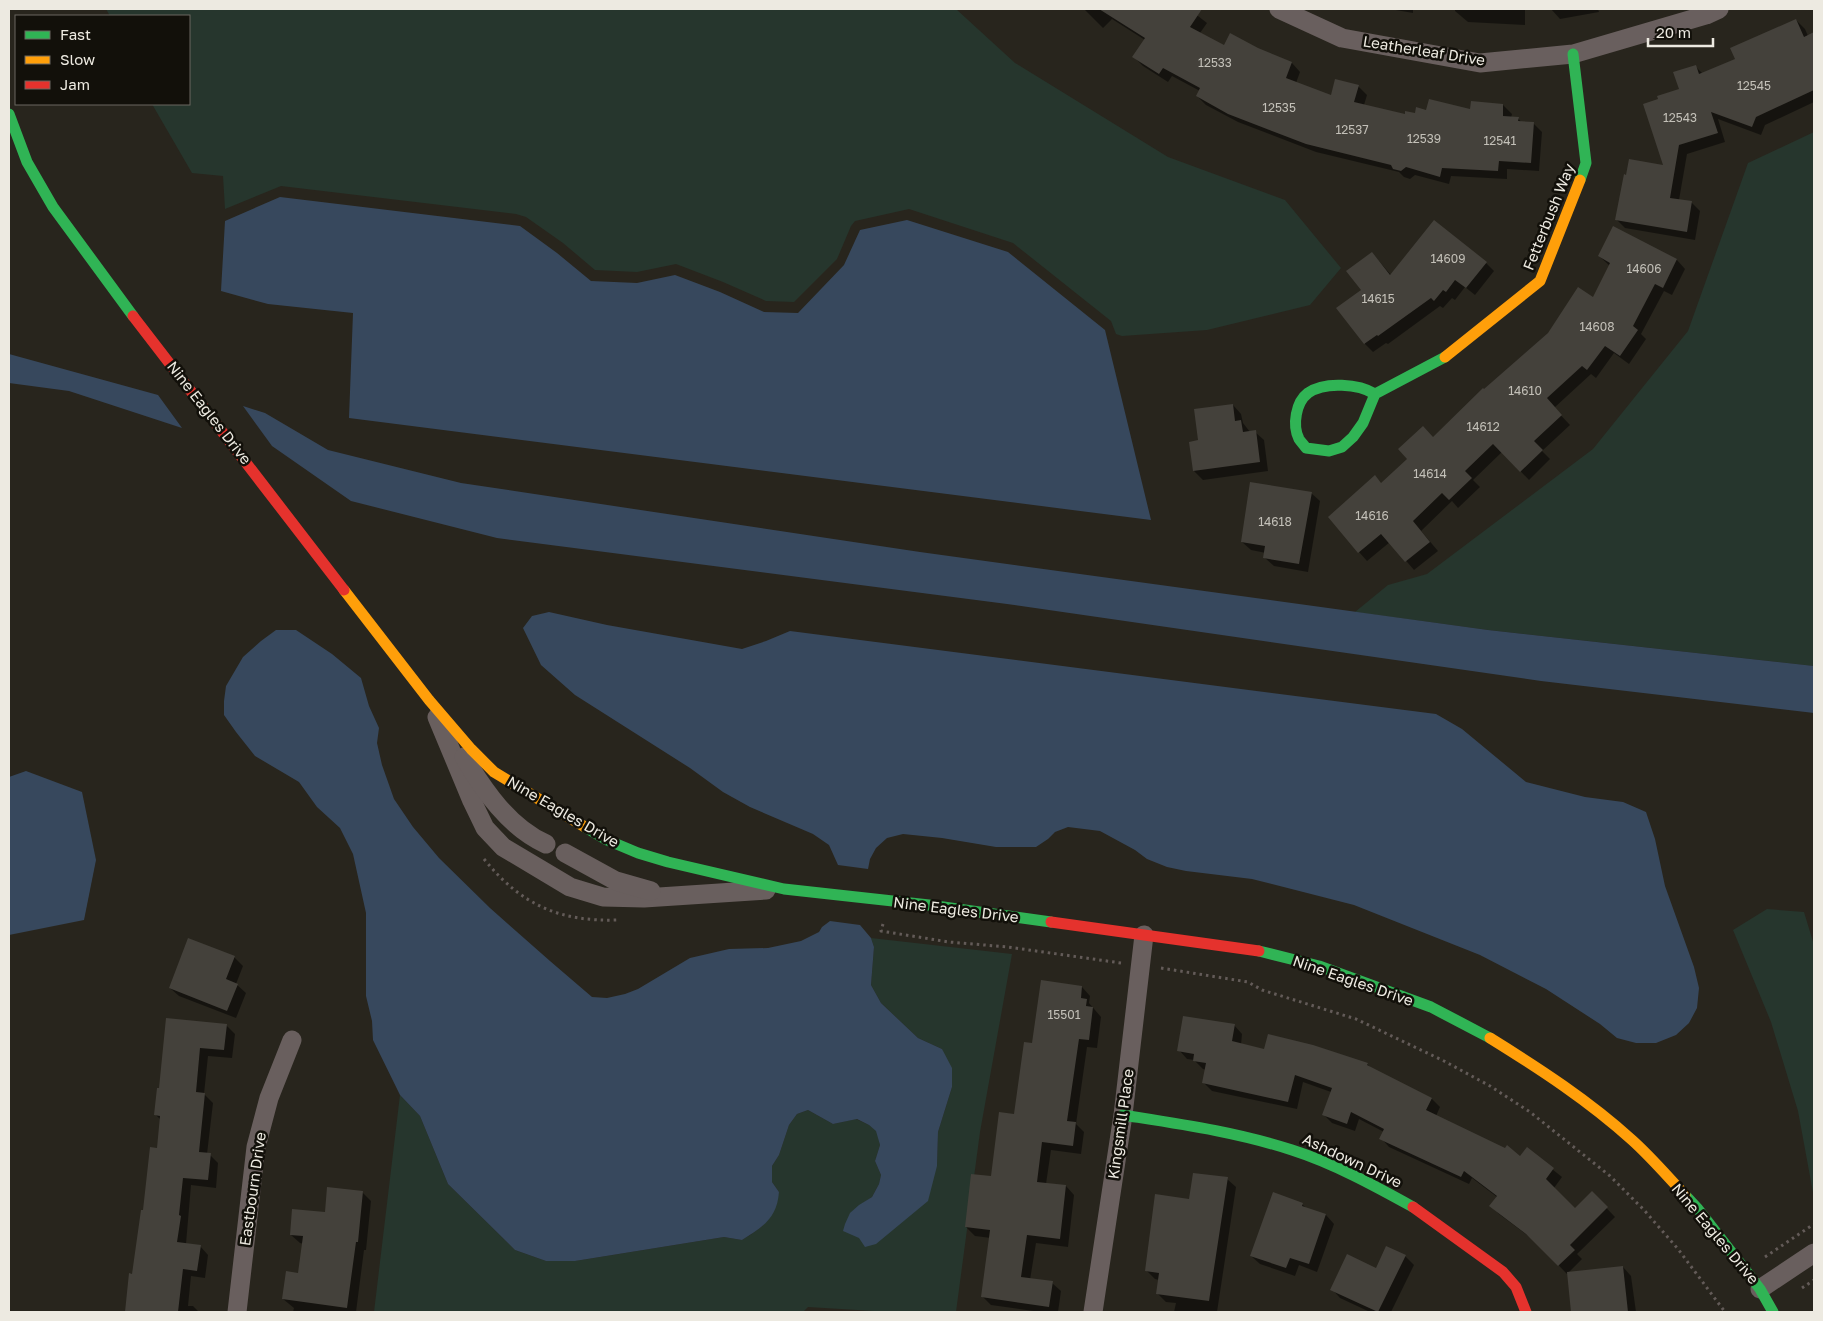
<svg xmlns="http://www.w3.org/2000/svg" width="1823" height="1321" font-family="'Golos Text',sans-serif">
<style>
.green{fill:#26362d}
.water{fill:#37485d}
.shadow{fill:#0007}
.building{fill:#44413b}
.lines{fill:none;stroke-linecap:round;stroke-linejoin:round}
.path{stroke:#635b58;stroke-width:3;stroke-dasharray:2.5 4;stroke-linecap:butt}
.street{stroke:#695f5e;stroke-width:19}
.fast{stroke:#30b455;stroke-width:11}
.slow{stroke:#ff9f0a;stroke-width:11}
.jam{stroke:#e5322d;stroke-width:11}
.labels{text-anchor:middle;stroke-width:5;stroke-linejoin:round;paint-order:stroke}
.number-label{font-size:12px;fill:#c3c0b8}
.street-label{font-size:15px;fill:#edeae1;stroke:#12100a}
</style>
<rect width="100%" height="100%" fill="#28251d"/>
<g class="green">
<path d="M 106,9 L 956,9 L 1015,63 L 1168,157 L 1285,200 L 1341,268 L 1310,305 L 1207,330 L 1122,336 L 1116,334 L 1111,321 L 1013,243 L 909,209 L 855,221 L 851,226 L 837,259 L 794,302 L 766,301 L 723,282 L 676,264 L 637,272 L 595,270 L 563,243 L 526,217 L 516,214 L 281,186 L 225,209 L 223,176 L 192,173 L 152,104 L 189,104 L 189,16 L 110,16 Z"/>
<path d="M 1814,132 L 1814,666 L 1488,630 L 1355,612 L 1388,585 L 1427,574 L 1593,449 L 1688,331 L 1748,163 Z"/>
<path d="M 1767,909 L 1804,912 L 1814,945 L 1814,1198 L 1798,1111 L 1771,1022 L 1733,930 Z"/>
<path d="M 871,938 L 1012,954 L 980,1132 L 956,1312 L 890,1312 L 808,1307 L 803,1312 L 374,1312 L 400,1095 L 420,1116 L 448,1184 L 515,1250 L 546,1261 L 575,1261 L 724,1237 L 742,1240 C 769,1223 770,1221 779,1192 L 772,1182 L 772,1166 L 779,1155 L 789,1125 L 797,1114 L 808,1110 L 833,1124 L 856,1119 L 869,1125 L 877,1131 L 880,1145 L 875,1161 L 881,1175 L 879,1184 L 872,1197 L 860,1205 L 937,1166 L 938,1132 L 952,1087 L 942,1049 L 918,1038 L 881,1003 L 871,985 L 874,947 Z"/>
</g>
<g class="water">
<path d="M 280,197 L 520,226 L 557,253 L 591,281 L 637,283 L 675,275 L 720,292 L 764,312 L 798,313 L 844,265 L 860,230 L 907,220 L 1008,252 L 1105,330 L 1151,520 L 349,418 L 353,313 L 268,304 L 221,291 L 225,221 Z"/>
<path d="M 9,354 L 158,395 L 182,428 L 69,391 L 9,383 Z"/>
<path d="M 243,406 L 265,413 L 328,450 L 461,483 L 920,552 L 1488,630 L 1814,666 L 1814,713 L 1541,681 L 1007,604 L 497,538 L 351,501 L 272,446 Z"/>
<path d="M 549,612 L 607,625 L 742,649 L 766,641 L 790,631 L 1436,714 L 1462,729 L 1526,782 L 1585,797 L 1623,802 L 1646,812 L 1655,839 L 1665,886 L 1694,967 L 1699,988 L 1697,1008 L 1689,1023 L 1676,1035 L 1656,1043 L 1636,1043 L 1617,1038 L 1600,1024 L 1546,989 L 1480,955 L 1354,905 L 1252,879 L 1186,871 L 1167,867 L 1147,859 L 1135,850 L 1100,831 L 1068,827 L 1055,832 L 1048,839 L 1036,847 L 996,847 L 942,838 L 903,834 L 887,838 L 876,848 L 870,859 L 868,869 L 838,865 L 829,845 L 813,834 L 750,807 L 723,792 L 690,768 L 575,695 L 541,665 L 523,628 L 532,616 Z"/>
<path d="M 276,630 L 296,630 L 332,654 L 361,678 L 369,706 L 379,728 L 377,743 L 382,765 L 394,799 L 413,827 L 439,858 L 490,908 L 550,961 L 592,997 L 607,998 L 625,994 L 638,989 L 690,958 L 729,949 L 768,948 L 801,941 L 819,932 L 822,927 L 830,921 L 860,925 L 871,938 L 874,947 L 871,985 L 881,1003 L 918,1038 L 942,1049 L 952,1068 L 952,1087 L 938,1132 L 937,1166 L 928,1201 L 876,1244 L 865,1247 L 859,1238 L 843,1231 L 845,1224 L 850,1213 L 859,1205 L 872,1197 L 879,1184 L 881,1175 L 875,1161 L 880,1145 L 876,1131 L 869,1125 L 857,1119 L 833,1124 L 808,1110 L 797,1114 L 789,1125 L 779,1155 L 772,1166 L 772,1182 L 779,1192 C 777,1218 763,1227 742,1240 L 724,1237 L 575,1261 L 546,1261 L 515,1250 L 448,1184 L 420,1116 L 400,1095 L 373,1040 L 372,1021 L 366,996 L 366,913 L 353,854 L 340,828 L 317,807 L 299,782 L 255,756 L 236,732 L 224,715 L 224,701 L 226,686 L 243,657 L 261,641 Z"/>
<path d="M 26,771 L 82,792 L 96,860 L 84,920 L 9,935 L 9,777 Z"/>
</g>
<g class="shadow">
<path d="M 1084,9 L 1189,9 L 1207,23 L 1200,33 L 1225,47 L 1257,49 L 1292,63 L 1300,72 L 1296,83 L 1332,97 L 1358,86 L 1367,95 L 1364,105 L 1406,115 L 1415,115 L 1427,111 L 1471,111 L 1503,105 L 1512,114 L 1511,118 L 1518,118 L 1522,123 L 1533,123 L 1542,132 L 1539,171 L 1507,169 L 1507,179 L 1451,176 L 1449,184 L 1415,175 L 1410,179 L 1404,177 L 1399,172 L 1316,152 L 1238,122 L 1206,105 L 1197,96 L 1200,91 L 1172,76 L 1168,82 L 1143,66 L 1134,57 L 1145,40 L 1112,19 L 1103,28 Z"/>
<path d="M 1390,9 L 1413,9 L 1413,13 Z"/>
<path d="M 1455,9 L 1525,9 L 1525,25 L 1468,22 L 1455,11 Z"/>
<path d="M 1551,9 L 1600,9 L 1598,9 L 1599,12 L 1560,19 Z"/>
<path d="M 1796,20 L 1805,29 L 1808,36 L 1814,33 L 1814,102 L 1765,125 L 1761,135 L 1718,119 L 1725,142 L 1687,154 L 1679,200 L 1692,203 L 1700,211 L 1695,240 L 1625,228 L 1617,220 L 1664,166 L 1680,90 L 1696,67 L 1703,74 L 1736,60 Z"/>
<path d="M 1614,228 L 1677,260 L 1685,269 L 1672,295 L 1664,291 L 1641,334 L 1646,339 L 1629,364 L 1614,353 L 1596,378 L 1591,374 L 1554,408 L 1570,425 L 1542,451 L 1550,459 L 1529,480 L 1502,452 L 1473,480 L 1480,487 L 1458,508 L 1452,501 L 1421,531 L 1438,551 L 1414,570 L 1390,542 L 1367,561 L 1359,552 L 1382,484 L 1434,439 L 1484,391 L 1593,299 L 1610,266 L 1599,256 Z"/>
<path d="M 1372,253 L 1391,275 L 1486,263 L 1494,271 L 1475,295 L 1465,287 L 1455,300 L 1452,298 L 1443,308 L 1440,306 L 1388,344 L 1386,343 L 1373,352 L 1365,344 L 1362,290 Z"/>
<path d="M 1233,405 L 1241,414 L 1243,423 L 1250,432 L 1255,432 L 1264,440 L 1268,471 L 1203,480 L 1194,471 L 1190,443 L 1199,441 Z"/>
<path d="M 1311,493 L 1320,501 L 1308,572 L 1274,566 L 1265,558 L 1266,553 L 1251,550 L 1242,542 Z"/>
<path d="M 234,957 L 243,966 L 236,984 L 246,993 L 236,1018 L 179,996 L 170,988 Z"/>
<path d="M 1082,987 L 1090,996 L 1089,1003 L 1101,1017 L 1097,1048 L 1087,1047 L 1076,1124 L 1084,1132 L 1081,1154 L 1051,1150 L 1046,1184 L 1066,1186 L 1074,1195 L 1068,1247 L 1036,1243 L 1030,1280 L 1052,1283 L 1061,1291 L 1058,1312 L 1040,1312 L 991,1305 L 982,1296 L 991,1238 L 975,1236 L 966,1227 L 992,1177 L 1015,1115 L 1033,1044 Z"/>
<path d="M 167,1019 L 226,1025 L 235,1034 L 232,1058 L 208,1056 L 204,1094 L 213,1103 L 207,1154 L 210,1155 L 218,1163 L 216,1188 L 191,1185 L 186,1244 L 200,1246 L 208,1255 L 205,1278 L 191,1276 L 188,1306 L 193,1306 L 199,1312 L 127,1312 L 130,1275 L 133,1275 L 158,1149 L 161,1120 L 156,1115 L 160,1090 Z"/>
<path d="M 1234,1025 L 1242,1034 L 1241,1045 L 1265,1050 L 1367,1064 L 1371,1068 L 1432,1099 L 1440,1107 L 1436,1116 L 1521,1158 L 1527,1149 L 1562,1177 L 1554,1188 L 1575,1210 L 1592,1193 L 1615,1217 L 1577,1254 L 1582,1259 L 1567,1274 L 1535,1241 L 1499,1214 L 1491,1206 L 1497,1197 L 1472,1178 L 1469,1184 L 1389,1147 L 1381,1138 L 1384,1132 L 1359,1119 L 1355,1131 L 1332,1123 L 1324,1115 L 1331,1092 L 1303,1082 L 1297,1109 L 1212,1091 L 1204,1083 L 1206,1070 L 1203,1069 L 1194,1060 L 1187,1059 L 1179,1050 Z"/>
<path d="M 1227,1179 L 1236,1187 L 1217,1312 L 1174,1312 L 1176,1303 L 1166,1302 L 1157,1293 L 1159,1280 L 1155,1279 L 1146,1270 L 1190,1200 Z"/>
<path d="M 362,1192 L 371,1201 L 366,1250 L 364,1250 L 356,1312 L 293,1312 L 294,1308 L 283,1299 L 300,1274 L 304,1244 L 300,1243 L 291,1235 Z"/>
<path d="M 1302,1204 L 1307,1209 L 1326,1215 L 1334,1224 L 1317,1272 L 1299,1265 L 1295,1276 L 1260,1264 L 1251,1256 Z"/>
<path d="M 1405,1256 L 1414,1265 L 1391,1312 L 1370,1312 L 1340,1298 L 1332,1289 Z"/>
<path d="M 1623,1267 L 1631,1276 L 1636,1312 L 1572,1312 L 1568,1273 Z"/>
</g>
<g class="building">
<path d="M 1099,9 L 1202,9 L 1190,27 L 1224,45 L 1230,33 L 1258,48 L 1292,62 L 1286,78 L 1331,95 L 1335,79 L 1359,85 L 1354,102 L 1405,114 L 1405,111 L 1415,113 L 1416,107 L 1426,110 L 1429,99 L 1470,109 L 1471,101 L 1503,104 L 1503,116 L 1519,117 L 1518,121 L 1534,122 L 1531,163 L 1499,161 L 1498,171 L 1442,168 L 1440,177 L 1406,167 L 1401,171 L 1393,169 L 1391,165 L 1306,144 L 1228,114 L 1196,96 L 1200,88 L 1163,68 L 1159,74 L 1132,57 L 1145,38 Z"/>
<path d="M 1796,19 L 1804,37 L 1814,32 L 1814,90 L 1756,117 L 1752,127 L 1711,112 L 1718,133 L 1679,145 L 1670,198 L 1692,201 L 1687,232 L 1615,220 L 1624,174 L 1626,175 L 1629,159 L 1663,165 L 1643,104 L 1658,99 L 1657,96 L 1679,89 L 1673,72 L 1696,65 L 1699,74 L 1735,59 L 1730,48 Z"/>
<path d="M 1434,220 L 1487,262 L 1466,288 L 1455,280 L 1446,292 L 1443,290 L 1434,301 L 1431,298 L 1378,336 L 1377,335 L 1364,344 L 1336,308 L 1361,290 L 1346,271 L 1372,252 L 1390,275 Z"/>
<path d="M 1613,226 L 1677,259 L 1663,288 L 1655,284 L 1633,326 L 1638,330 L 1620,356 L 1605,346 L 1587,370 L 1582,366 L 1547,398 L 1562,415 L 1534,441 L 1543,450 L 1520,472 L 1493,444 L 1465,471 L 1472,478 L 1449,500 L 1442,493 L 1413,521 L 1430,542 L 1405,562 L 1381,534 L 1358,553 L 1328,517 L 1375,475 L 1381,483 L 1407,459 L 1398,449 L 1423,426 L 1433,437 L 1483,388 L 1484,389 L 1548,333 L 1578,287 L 1593,297 L 1610,263 L 1598,256 Z"/>
<path d="M 1233,404 L 1235,421 L 1241,420 L 1243,432 L 1256,430 L 1260,462 L 1193,471 L 1189,442 L 1198,440 L 1194,409 Z"/>
<path d="M 1250,482 L 1312,492 L 1299,564 L 1263,558 L 1265,546 L 1241,542 Z"/>
<path d="M 188,938 L 235,956 L 226,979 L 238,984 L 227,1011 L 169,988 Z"/>
<path d="M 1041,980 L 1082,986 L 1081,998 L 1087,999 L 1086,1006 L 1093,1007 L 1089,1040 L 1079,1039 L 1067,1121 L 1076,1122 L 1073,1146 L 1042,1142 L 1037,1182 L 1066,1185 L 1060,1239 L 1027,1235 L 1021,1277 L 1053,1281 L 1049,1307 L 981,1297 L 990,1230 L 965,1227 L 971,1174 L 991,1176 L 999,1112 L 1014,1114 L 1024,1042 L 1032,1043 Z"/>
<path d="M 1183,1016 L 1235,1024 L 1232,1041 L 1264,1049 L 1268,1034 L 1313,1045 L 1368,1063 L 1367,1065 L 1432,1098 L 1426,1110 L 1505,1148 L 1507,1145 L 1520,1156 L 1527,1147 L 1554,1168 L 1546,1179 L 1575,1208 L 1592,1191 L 1608,1207 L 1570,1245 L 1575,1250 L 1558,1266 L 1526,1234 L 1489,1206 L 1497,1196 L 1464,1171 L 1461,1177 L 1379,1139 L 1384,1129 L 1351,1112 L 1347,1124 L 1322,1115 L 1332,1088 L 1295,1075 L 1288,1102 L 1202,1083 L 1206,1063 L 1193,1061 L 1194,1054 L 1177,1051 Z"/>
<path d="M 166,1018 L 227,1024 L 224,1050 L 200,1048 L 196,1092 L 205,1093 L 199,1152 L 211,1153 L 208,1180 L 183,1178 L 179,1215 L 181,1216 L 177,1242 L 201,1245 L 197,1271 L 183,1269 L 178,1312 L 125,1312 L 129,1273 L 132,1274 L 141,1210 L 143,1210 L 150,1147 L 157,1148 L 160,1116 L 154,1115 L 157,1088 L 159,1088 Z"/>
<path d="M 1193,1173 L 1228,1177 L 1209,1301 L 1156,1294 L 1159,1273 L 1145,1271 L 1155,1194 L 1189,1199 Z"/>
<path d="M 327,1187 L 363,1191 L 358,1242 L 356,1242 L 347,1308 L 282,1299 L 286,1271 L 298,1273 L 303,1236 L 290,1235 L 292,1209 L 325,1212 Z"/>
<path d="M 1273,1192 L 1303,1203 L 1302,1206 L 1326,1214 L 1309,1264 L 1290,1258 L 1286,1268 L 1250,1256 Z"/>
<path d="M 1386,1246 L 1406,1255 L 1378,1312 L 1330,1290 L 1347,1254 L 1376,1268 Z"/>
<path d="M 1623,1266 L 1628,1312 L 1571,1312 L 1567,1272 Z"/>
</g>
<g class="lines">
<g class="path">
<path d="M 484,859 C 521,905 560,922 618,920"/>
<path d="M 883,924 L 881,931 L 949,942 L 1008,947 L 1121,963"/>
<path d="M 1161,968 L 1248,982 L 1262,990 L 1356,1019 L 1444,1061 L 1490,1086 L 1530,1112 L 1610,1176 L 1644,1210 L 1678,1249 L 1725,1312"/>
<path d="M 1765,1257 L 1814,1224"/>
<path d="M 1802,1288 L 1814,1280"/>
</g>
<g class="street">
<path d="M 1279,9 L 1342,38 L 1480,63 L 1573,54 L 1706,15 L 1719,9"/>
<path d="M 437,717 L 472,801 L 485,828 L 503,847 L 570,887 L 603,897 L 644,898 L 766,890"/>
<path d="M 464,757 C 484,791 509,827 546,844"/>
<path d="M 565,853 L 616,881 L 651,891"/>
<path d="M 1760,1289 L 1814,1253"/>
<path d="M 237,1312 L 256,1147 L 269,1098 L 292,1040"/>
<path d="M 1093,1312 L 1123,1115 L 1144,935"/>
</g>
<g class="fast">
<path d="M 1573,54 L 1586,163 L 1580,180"/>
<path d="M 9,114 L 27,162 L 53,207 L 133,316"/>
<path d="M 1375,394 C 1359,384 1325,381 1308,393 C 1296,402 1292,425 1299,439 C 1301,442 1304,445 1306,448 L 1329,451 L 1342,447 L 1353,437 L 1363,423 L 1375,394 L 1445,357"/>
<path d="M 585,827 L 607,840 L 638,853 L 668,862 L 784,889 L 929,905 L 1051,922"/>
<path d="M 1259,951 L 1319,966 L 1431,1007 L 1490,1038"/>
<path d="M 1123,1115 C 1180,1124 1237,1132 1292,1150 C 1333,1163 1375,1186 1413,1207"/>
<path d="M 1685,1195 L 1698,1209 L 1760,1289 L 1773,1312"/>
</g>
<g class="slow">
<path d="M 1445,357 L 1540,281 L 1580,180"/>
<path d="M 344,590 L 429,700 L 471,749 L 494,772 L 585,827"/>
<path d="M 1490,1038 C 1540,1069 1589,1101 1632,1140 C 1651,1157 1668,1177 1685,1195"/>
</g>
<g class="jam">
<path d="M 133,316 L 344,590"/>
<path d="M 1051,922 L 1259,951"/>
<path d="M 1413,1207 L 1503,1272 L 1516,1287 L 1526,1312"/>
</g>
</g>
<g class="labels">
<g class="number-label">
<text x="1215" y="67">12533</text>
<text x="1754" y="90">12545</text>
<text x="1279" y="112">12535</text>
<text x="1680" y="122">12543</text>
<text x="1352" y="134">12537</text>
<text x="1424" y="143">12539</text>
<text x="1500" y="145">12541</text>
<text x="1448" y="263">14609</text>
<text x="1644" y="273">14606</text>
<text x="1378" y="303">14615</text>
<text x="1597" y="331">14608</text>
<text x="1525" y="395">14610</text>
<text x="1483" y="431">14612</text>
<text x="1430" y="478">14614</text>
<text x="1372" y="520">14616</text>
<text x="1275" y="526">14618</text>
<text x="1064" y="1019">15501</text>
</g>
<g class="street-label">
<text transform="translate(1424 51) rotate(9)" y="5">Leatherleaf Drive</text>
<text transform="translate(1549 217) rotate(-68)" y="5">Fetterbush Way</text>
<text transform="translate(209 413) rotate(52)" y="5">Nine Eagles Drive</text>
<text transform="translate(563 812) rotate(30)" y="5">Nine Eagles Drive</text>
<text transform="translate(956 910) rotate(7)" y="5">Nine Eagles Drive</text>
<text transform="translate(1353 981) rotate(19)" y="5">Nine Eagles Drive</text>
<text transform="translate(1121 1124) rotate(-82)" y="5">Kingsmill Place</text>
<text transform="translate(1352 1161) rotate(25)" y="5">Ashdown Drive</text>
<text transform="translate(253 1189) rotate(-82)" y="5">Eastbourn Drive</text>
<text transform="translate(1715 1234) rotate(50)" y="5">Nine Eagles Drive</text>
</g>
</g>
<rect width="1823" height="1321" fill="none" stroke="#edeae1" stroke-width="20"/>
<rect x="15" y="15" width="175" height="90" fill="#12100a" stroke="#6a6760"/>
<rect x="25" y="31" width="25" height="8" fill="#30b455" stroke="#6a6760"/>
<text x="60" y="40" font-size="15" fill="#edeae1">Fast</text>
<rect x="25" y="56" width="25" height="8" fill="#ff9f0a" stroke="#6a6760"/>
<text x="60" y="65" font-size="15" fill="#edeae1">Slow</text>
<rect x="25" y="81" width="25" height="8" fill="#e5322d" stroke="#6a6760"/>
<text x="60" y="90" font-size="15" fill="#edeae1">Jam</text>
<path d="M1648 38v8h65v-8" fill="none" stroke="#edeae1" stroke-width="2.5"/>
<text x="1656" y="38" font-size="15" fill="#edeae1" stroke="#12100a" stroke-width="4" paint-order="stroke">20 m</text>
</svg>
